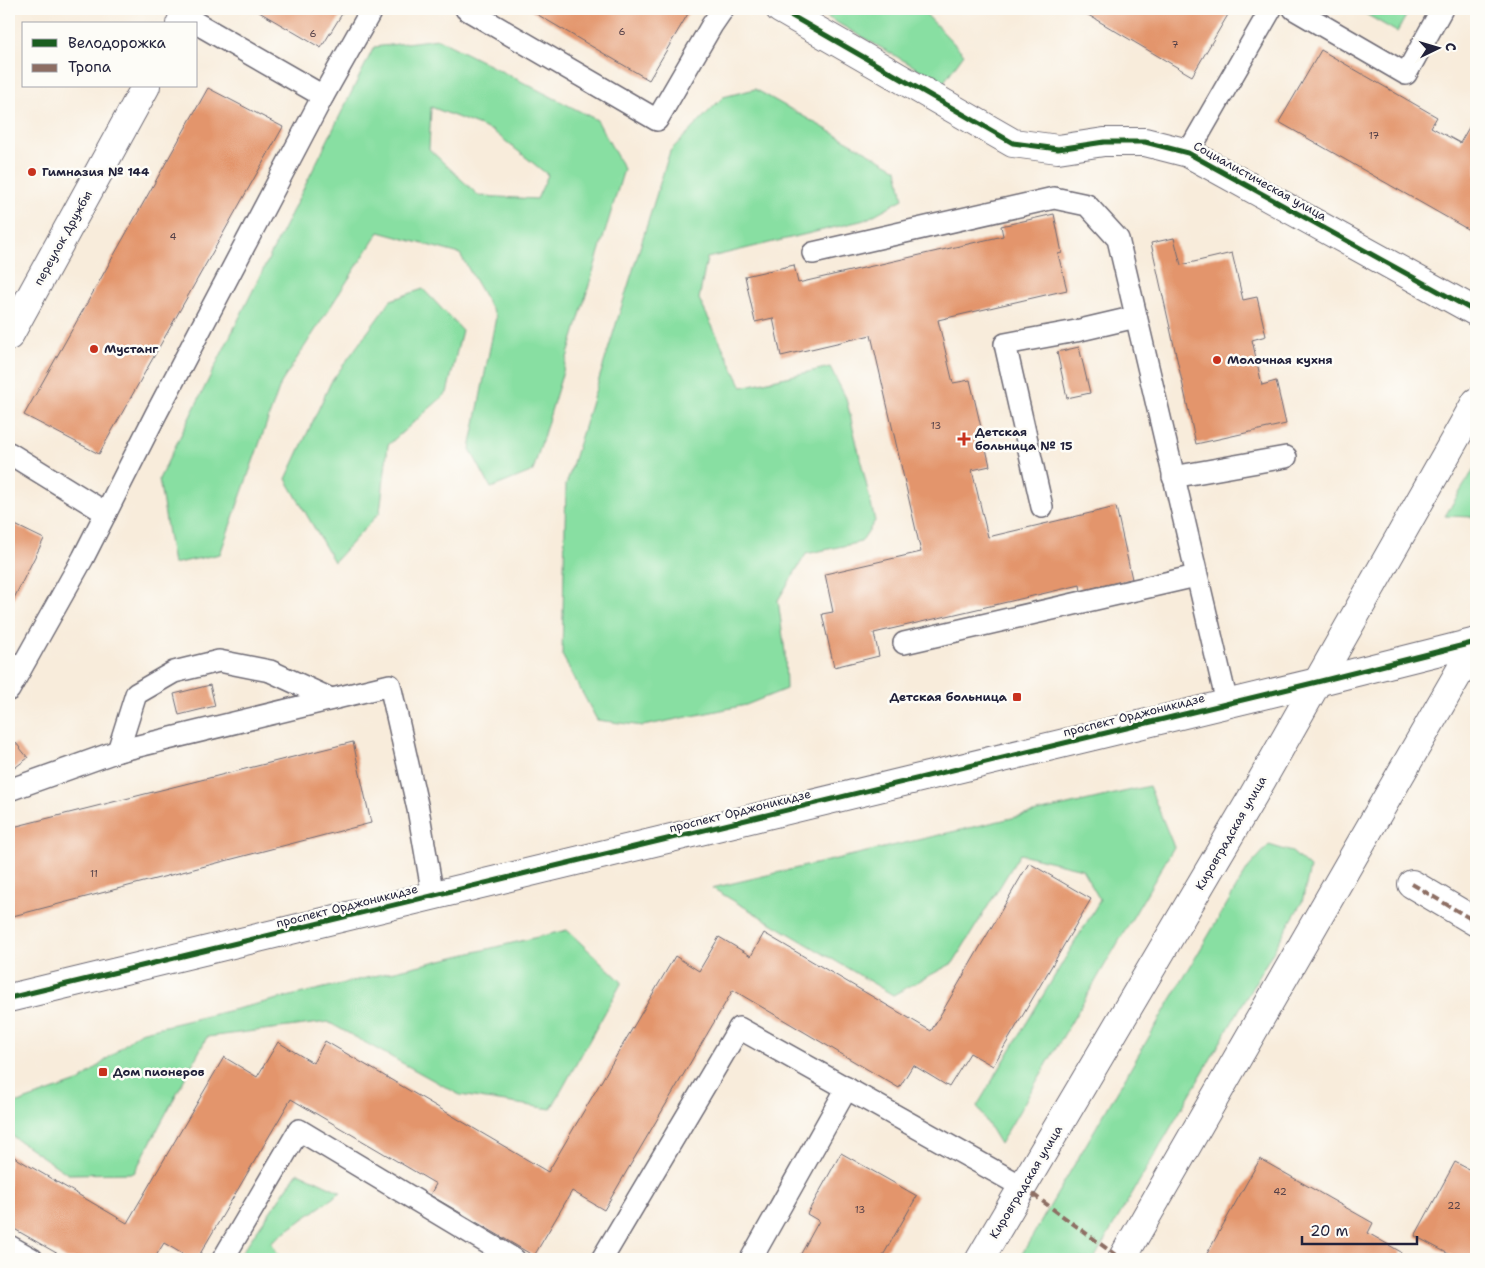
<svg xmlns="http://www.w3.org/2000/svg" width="1485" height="1268" font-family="'Shantell Sans',sans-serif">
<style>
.green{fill:#88dfa2;stroke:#55806e;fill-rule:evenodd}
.building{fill:#e3956c}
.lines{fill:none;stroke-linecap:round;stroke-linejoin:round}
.service-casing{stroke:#6d6973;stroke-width:24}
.pedestrian-casing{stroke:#6d6973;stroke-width:30}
.minor-casing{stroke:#6d6973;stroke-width:30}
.tertiary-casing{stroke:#6d6973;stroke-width:30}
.secondary-casing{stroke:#6d6973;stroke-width:30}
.service{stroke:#fff;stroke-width:21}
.pedestrian{stroke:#fff;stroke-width:28}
.minor{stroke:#fff;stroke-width:28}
.tertiary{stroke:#fff;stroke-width:28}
.secondary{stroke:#fff;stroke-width:28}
.quiet{stroke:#8d6e63;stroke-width:4;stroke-dasharray:8 4;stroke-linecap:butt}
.cycleway-casing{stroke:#fdfcf7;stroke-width:8}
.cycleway{stroke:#1b5e20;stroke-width:5}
.poi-dot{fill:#c8321e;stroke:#fdfcf7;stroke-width:2}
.labels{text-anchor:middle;stroke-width:5;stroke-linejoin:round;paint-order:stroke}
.number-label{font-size:10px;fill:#523f47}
.poi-label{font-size:12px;font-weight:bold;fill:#22223b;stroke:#fdfcf7;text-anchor:start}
.street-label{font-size:12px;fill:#22223b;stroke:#fdfcf7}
</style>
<rect width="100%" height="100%" fill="#fdfcf7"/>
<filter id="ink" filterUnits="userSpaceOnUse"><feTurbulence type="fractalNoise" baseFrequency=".02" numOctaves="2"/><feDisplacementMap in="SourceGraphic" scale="10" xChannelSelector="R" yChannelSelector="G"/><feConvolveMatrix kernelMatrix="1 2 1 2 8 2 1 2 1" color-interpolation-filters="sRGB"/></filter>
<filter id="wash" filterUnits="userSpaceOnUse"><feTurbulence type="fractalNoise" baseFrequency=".0096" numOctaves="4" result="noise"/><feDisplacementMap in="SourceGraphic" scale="20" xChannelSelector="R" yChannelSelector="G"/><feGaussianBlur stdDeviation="1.12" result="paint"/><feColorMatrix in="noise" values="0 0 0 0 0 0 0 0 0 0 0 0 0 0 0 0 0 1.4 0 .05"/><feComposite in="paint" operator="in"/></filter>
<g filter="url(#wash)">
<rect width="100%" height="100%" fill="#f8ecdb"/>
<g class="green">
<path d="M 813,9 L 921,9 L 964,54 L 943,83 Z"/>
<path d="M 1357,9 L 1410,9 L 1397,32 Z"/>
<path d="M 438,39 L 597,120 L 624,169 L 533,471 L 491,488 L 470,449 L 496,317 L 460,254 L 379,232 L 281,383 L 220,554 L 173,564 L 159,479 L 374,47 ZM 431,107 L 493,131 L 548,175 L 537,199 L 479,196 L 429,149 Z"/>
<path d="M 755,89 L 897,169 L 903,199 L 865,220 L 707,258 L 699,299 L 742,387 L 830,367 L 846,398 L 875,521 L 861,542 L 806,554 L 778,600 L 785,652 L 786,689 L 746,705 L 643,726 L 597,720 L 562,655 L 566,485 L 670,151 L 723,97 Z"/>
<path d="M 423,289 L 462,330 L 447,393 L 388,445 L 380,512 L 334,562 L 286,479 L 331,382 L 391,300 Z"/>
<path d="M 1476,466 L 1476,517 L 1445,516 L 1474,469 Z"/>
<path d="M 1149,786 L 1174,847 L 1000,1144 L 977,1106 L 1100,900 L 1082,869 L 1020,854 L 953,963 L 893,995 L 712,888 Z"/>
<path d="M 1269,845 L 1292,852 L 1310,868 L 1302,902 L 1094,1259 L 1019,1259 L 1248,868 Z"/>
<path d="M 567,930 L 622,982 L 551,1109 L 460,1095 L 328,1022 L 207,1037 L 134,1173 L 68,1174 L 9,1134 L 9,1106 L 80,1081 L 140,1032 Z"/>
<path d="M 298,1172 L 341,1192 L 271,1242 L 281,1259 L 237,1259 Z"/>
</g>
<g id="blocks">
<g class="building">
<path d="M 254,9 L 345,9 L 321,48 Z"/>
<path d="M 528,9 L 684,9 L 689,12 L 649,80 Z"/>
<path d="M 1078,9 L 1223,9 L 1229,13 L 1192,76 Z"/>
<path d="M 1321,50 L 1437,117 L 1431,127 L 1460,143 L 1476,115 L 1476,234 L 1279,122 Z"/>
<path d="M 208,88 L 283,127 L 99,454 L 24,415 Z"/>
<path d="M 1054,214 L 1062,253 L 1058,254 L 1067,290 L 938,320 L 953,383 L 970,380 L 990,466 L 972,470 L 988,537 L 1116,507 L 1132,579 L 1081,591 L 1080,585 L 874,633 L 879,656 L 834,667 L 822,614 L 833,612 L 825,574 L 921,552 L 871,335 L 781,356 L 773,318 L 755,322 L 745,276 L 794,265 L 798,283 L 1003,236 L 1001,226 Z"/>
<path d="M 1174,238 L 1181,265 L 1232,253 L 1243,300 L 1257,297 L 1266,336 L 1252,340 L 1262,385 L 1276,381 L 1286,424 L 1196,444 L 1151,243 Z"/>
<path d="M 1079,347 L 1090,393 L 1067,398 L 1057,352 Z"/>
<path d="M 9,522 L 44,539 L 9,608 Z"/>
<path d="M 210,685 L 215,706 L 179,715 L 174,694 Z"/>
<path d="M 353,742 L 371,823 L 9,917 L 9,828 Z"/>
<path d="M 16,743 L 28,758 L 9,772 L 9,749 Z"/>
<path d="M 1029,863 L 1091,899 L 993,1066 L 970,1053 L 949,1087 L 913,1065 L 899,1088 L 733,990 L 604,1210 L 572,1191 L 534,1256 L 430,1195 L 436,1184 L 291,1099 L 197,1259 L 191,1259 L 164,1243 L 154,1259 L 120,1259 L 110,1254 L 107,1259 L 67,1259 L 9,1226 L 9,1154 L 127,1223 L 224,1057 L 257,1077 L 278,1042 L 313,1063 L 325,1041 L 548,1172 L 675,956 L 699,971 L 719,937 L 751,956 L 764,933 L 931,1031 Z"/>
<path d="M 841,1153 L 917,1196 L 881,1259 L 798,1259 L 819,1221 L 807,1214 Z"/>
<path d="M 1260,1159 L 1373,1223 L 1368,1233 L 1401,1252 L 1397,1259 L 1204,1259 Z"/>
<path d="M 1455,1162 L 1476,1173 L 1476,1259 L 1458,1259 L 1415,1236 Z"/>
</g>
</g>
</g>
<g filter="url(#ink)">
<use href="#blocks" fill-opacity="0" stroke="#6d6973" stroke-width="1"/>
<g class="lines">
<defs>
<g id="service">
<path d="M 466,9 L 657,120 L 712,25 L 723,9"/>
<path d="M 1294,9 L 1406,74 L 1442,9"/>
<path d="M 184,16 L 323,96"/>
<path d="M 1188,153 L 1271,9"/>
<path d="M 813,253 L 1054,198 L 1087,205 L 1118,239 L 1227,703"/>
<path d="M 9,453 L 106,513"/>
<path d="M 1173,477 L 1286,457"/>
<path d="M 1042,507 L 1005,344 L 1076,331 L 1136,317"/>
<path d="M 904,643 L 1196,576"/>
<path d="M 9,690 L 83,558 L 156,414 L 323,96 L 372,9"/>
<path d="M 118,751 L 136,694 L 174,672 L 219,661 L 270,671 L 331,699"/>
<path d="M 9,790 L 118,751 L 390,685 L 418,809 L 433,896"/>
<path d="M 9,1246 L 32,1259"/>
<path d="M 223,1259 L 299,1130 L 514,1259"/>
<path d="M 602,1259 L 739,1028 L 1023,1187"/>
<path d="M 751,1259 L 847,1088"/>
</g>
<path id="pedestrian" d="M 1412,884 L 1476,922"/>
<g id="minor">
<path d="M 780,9 L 1013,143 L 1058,149 L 1104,142 L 1145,142 L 1188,153 L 1476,312"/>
<path d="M 180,24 L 188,9"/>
<path d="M 9,336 L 146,86"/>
</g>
<path id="tertiary" d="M 9,998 L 1317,682 L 1476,642"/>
<g id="secondary">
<path d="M 980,1259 L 1254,794 L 1476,402"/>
<path d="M 1122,1259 L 1476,643"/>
</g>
</defs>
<use href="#service" class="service-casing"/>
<use href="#pedestrian" class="pedestrian-casing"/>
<use href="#minor" class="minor-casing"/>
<use href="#tertiary" class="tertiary-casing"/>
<use href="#secondary" class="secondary-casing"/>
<use href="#service" class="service"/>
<use href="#pedestrian" class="pedestrian"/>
<use href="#minor" class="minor"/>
<use href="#tertiary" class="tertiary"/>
<use href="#secondary" class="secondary"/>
<g class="quiet">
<path d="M 1412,884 L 1476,922"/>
<path d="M 1023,1187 L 1121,1259"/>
</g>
<defs>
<g id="cycleway">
<path d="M 780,9 L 1013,143 L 1058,149 L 1104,142 L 1145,142 L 1188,153 L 1476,312"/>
<path d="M 9,998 L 1317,682 L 1476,642"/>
</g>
</defs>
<use href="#cycleway" class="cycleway-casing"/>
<use href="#cycleway" class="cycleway"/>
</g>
</g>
<g class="poi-dot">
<circle cx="32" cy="172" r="5"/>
<circle cx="94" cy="349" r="5"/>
<circle cx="1217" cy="360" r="5"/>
<path d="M961.5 431.5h5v5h5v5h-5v5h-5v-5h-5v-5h5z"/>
<rect x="1012" y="692" width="10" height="10" rx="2.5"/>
<rect x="98" y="1067" width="10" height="10" rx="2.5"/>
</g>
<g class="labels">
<g class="number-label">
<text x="622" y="35">6</text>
<text x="313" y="37">6</text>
<text x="1175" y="48">7</text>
<text x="1374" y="139">17</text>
<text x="173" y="240">4</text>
<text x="936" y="429">13</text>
<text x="94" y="877">11</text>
<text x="1280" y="1195">42</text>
<text x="1454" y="1209">22</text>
<text x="860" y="1213">13</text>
</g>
<g class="poi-label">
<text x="42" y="176">Гимназия № 144</text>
<text x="104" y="353">Мустанг</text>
<text x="1227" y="364">Молочная кухня</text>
<text x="975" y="436">Детская<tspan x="975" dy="14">больница № 15</tspan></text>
<text x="1007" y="701" text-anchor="end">Детская больница</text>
<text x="113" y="1076">Дом пионеров</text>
</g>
<g class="street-label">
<text transform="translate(1260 181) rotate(29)" y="4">Социалистическая улица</text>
<text transform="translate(63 238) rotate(-61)" y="4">переулок Дружбы</text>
<text transform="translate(1134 715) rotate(-14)" y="4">проспект Орджоникидзе</text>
<text transform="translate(740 811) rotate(-14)" y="4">проспект Орджоникидзе</text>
<text transform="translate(1231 833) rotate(-60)" y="4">Кировградская улица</text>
<text transform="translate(347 906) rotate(-14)" y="4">проспект Орджоникидзе</text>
<text transform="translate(1026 1182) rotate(-59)" y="4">Кировградская улица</text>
</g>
</g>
<rect width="1485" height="1268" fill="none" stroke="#fdfcf7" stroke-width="30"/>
<rect x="22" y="22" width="175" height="65" fill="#fdfcf7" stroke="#a5a5ac"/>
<rect x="32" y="39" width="25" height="8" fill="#1b5e20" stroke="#a5a5ac"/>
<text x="68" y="48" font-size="15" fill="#22223b">Велодорожка</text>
<rect x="32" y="64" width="25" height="8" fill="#8d6e63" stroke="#a5a5ac"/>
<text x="68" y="72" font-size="15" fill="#22223b">Тропа</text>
<g transform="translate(1438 48) rotate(85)" stroke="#fdfcf7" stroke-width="4" paint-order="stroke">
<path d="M0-4L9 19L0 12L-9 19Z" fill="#22223b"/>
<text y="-8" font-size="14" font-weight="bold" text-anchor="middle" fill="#22223b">С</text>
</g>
<path d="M1302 1236v8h115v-8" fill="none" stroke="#22223b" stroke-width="2.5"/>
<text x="1310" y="1236" font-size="15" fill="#22223b" stroke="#fdfcf7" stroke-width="4" paint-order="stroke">20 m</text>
</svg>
